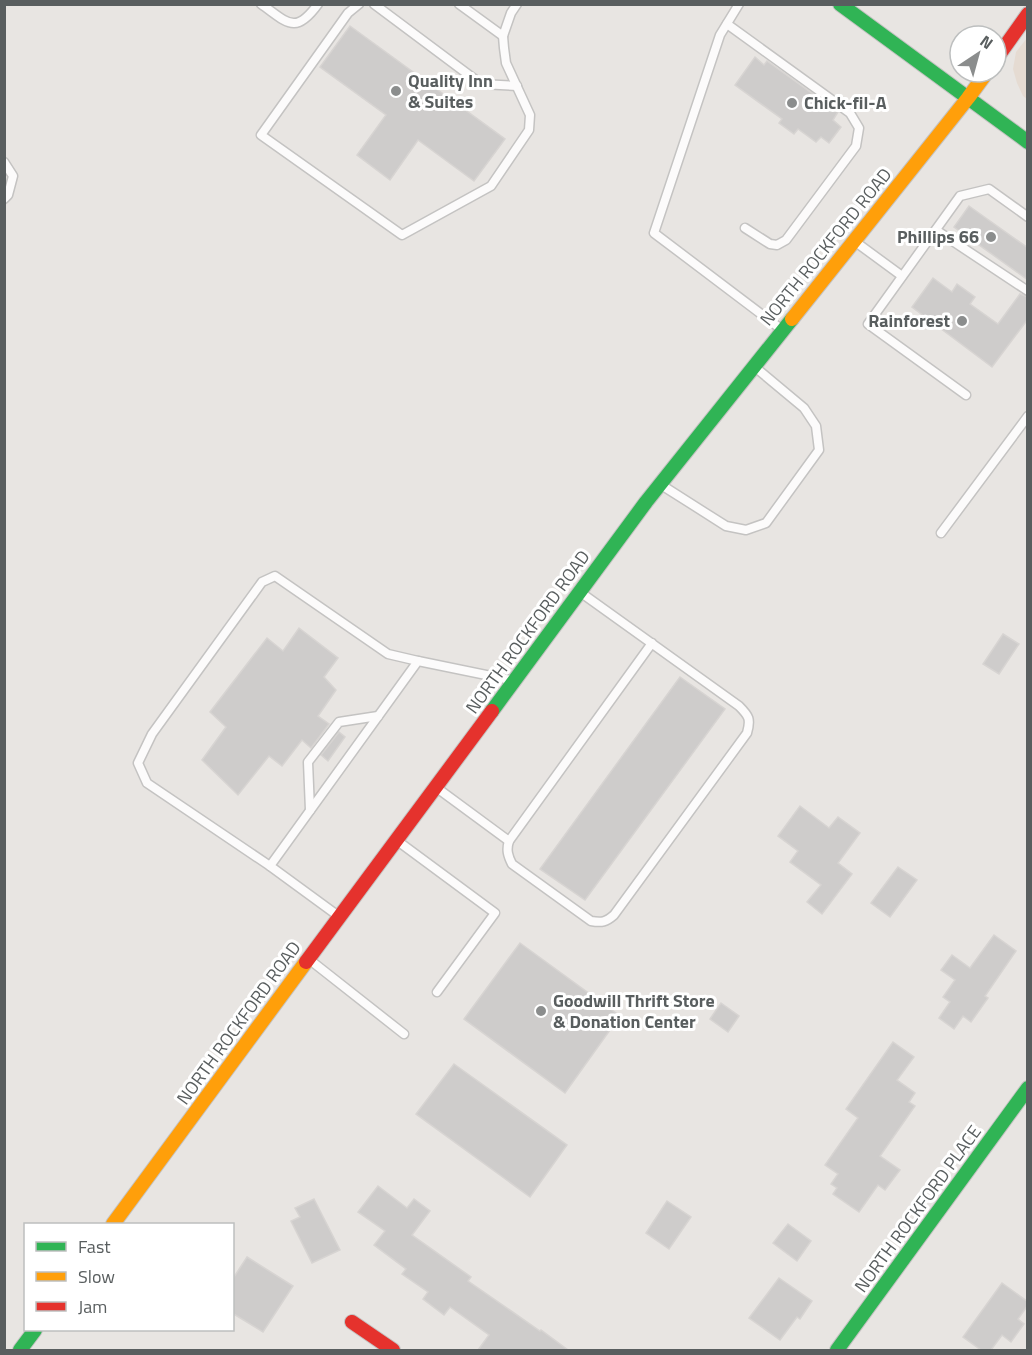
<svg xmlns="http://www.w3.org/2000/svg" width="1032" height="1355" font-family="'Titillium Web',sans-serif">
<style>
.commercial{fill:#e5dbd2}
.building{fill:#cecccb;stroke:#d7d4d2;stroke-width:1.5}
.lines{fill:none;stroke-linecap:round;stroke-linejoin:round}
.lane-casing{stroke:#c4c3c2;stroke-width:11}
.fast-casing{stroke:#c4c3c2;stroke-width:16}
.slow-casing{stroke:#c4c3c2;stroke-width:16}
.jam-casing{stroke:#c4c3c2;stroke-width:16}
.lane{stroke:#fcfbfb;stroke-width:8}
.fast{stroke:#30b455;stroke-width:14}
.slow{stroke:#ff9f0a;stroke-width:14}
.jam{stroke:#e5322d;stroke-width:14}
.poi-dot{fill:#8b8d8d;stroke:#fff;stroke-width:2}
.labels{text-anchor:middle;stroke-width:6;stroke-linejoin:round;paint-order:stroke}
.poi-label{font-size:18px;font-weight:bold;fill:#595e5f;stroke:#fff;text-anchor:start}
.street-label{font-size:18px;fill:#595e5f;stroke:#fff}
</style>
<rect width="100%" height="100%" fill="#e8e5e2"/>
<path class="commercial" d="M 1027,38 L 1027,99 L 1023,96 L 1017,83 L 1013,69 L 1016,52 Z"/>
<g class="building">
<path d="M 350,26 L 505,139 L 474,181 L 418,140 L 390,180 L 357,155 L 386,115 L 320,67 Z"/>
<path d="M 755,57 L 764,65 L 767,61 L 838,112 L 833,120 L 841,127 L 829,143 L 821,137 L 816,142 L 798,129 L 794,134 L 779,123 L 782,119 L 735,85 Z"/>
<path d="M 969,206 L 1028,248 L 1028,280 L 954,227 Z"/>
<path d="M 933,278 L 952,292 L 957,284 L 975,297 L 970,304 L 998,324 L 1020,294 L 1028,297 L 1028,319 L 992,367 L 912,307 Z"/>
<path d="M 299,628 L 338,658 L 324,677 L 336,690 L 318,716 L 329,724 L 311,748 L 302,740 L 282,766 L 269,756 L 238,795 L 202,760 L 226,727 L 210,712 L 267,638 L 283,651 Z"/>
<path d="M 1003,634 L 1019,644 L 999,674 L 983,664 Z"/>
<path d="M 680,677 L 725,709 L 585,900 L 540,869 Z"/>
<path d="M 339,732 L 345,737 L 328,761 L 321,755 Z"/>
<path d="M 800,806 L 829,828 L 838,817 L 860,833 L 838,863 L 852,874 L 822,914 L 807,902 L 821,885 L 790,862 L 798,851 L 778,836 Z"/>
<path d="M 898,867 L 917,880 L 890,917 L 871,903 Z"/>
<path d="M 994,935 L 1016,951 L 985,996 L 988,998 L 971,1022 L 963,1016 L 954,1029 L 939,1018 L 950,1002 L 943,997 L 955,980 L 941,970 L 952,955 L 970,968 Z"/>
<path d="M 520,943 L 620,1016 L 565,1093 L 464,1019 Z"/>
<path d="M 721,1003 L 739,1016 L 728,1032 L 710,1019 Z"/>
<path d="M 893,1042 L 914,1057 L 897,1080 L 915,1093 L 909,1102 L 915,1106 L 880,1156 L 900,1170 L 885,1190 L 878,1185 L 859,1212 L 833,1194 L 837,1188 L 831,1184 L 838,1174 L 825,1165 L 858,1118 L 846,1109 Z"/>
<path d="M 454,1064 L 567,1145 L 530,1197 L 416,1114 Z"/>
<path d="M 378,1186 L 407,1208 L 414,1199 L 430,1211 L 412,1235 L 471,1277 L 468,1281 L 540,1331 L 541,1330 L 568,1350 L 478,1350 L 489,1335 L 450,1307 L 444,1315 L 423,1299 L 428,1292 L 402,1274 L 406,1269 L 374,1245 L 385,1231 L 358,1212 Z"/>
<path d="M 314,1199 L 340,1250 L 312,1263 L 291,1221 L 300,1217 L 295,1208 Z"/>
<path d="M 667,1201 L 691,1217 L 669,1249 L 646,1233 Z"/>
<path d="M 788,1224 L 811,1241 L 797,1261 L 773,1243 Z"/>
<path d="M 247,1257 L 293,1286 L 263,1332 L 232,1313 L 232,1280 Z"/>
<path d="M 779,1278 L 812,1301 L 800,1319 L 797,1317 L 780,1340 L 749,1318 Z"/>
<path d="M 1002,1283 L 1028,1302 L 1028,1305 L 1018,1319 L 1024,1324 L 1011,1342 L 1002,1335 L 991,1350 L 981,1350 L 963,1337 Z"/>
</g>
<g class="lines">
<defs>
<g id="lane">
<path d="M 261,4 C 287,22 295,36 318,4"/>
<path d="M 359,4 L 348,13 L 261,135 L 402,235 L 491,186 L 529,130 L 530,115 L 506,63 L 504,48 L 503,36 L 511,13 L 517,4"/>
<path d="M 374,4 L 481,84 L 517,86"/>
<path d="M 459,4 L 503,36"/>
<path d="M 739,4 L 720,35 L 654,233 L 781,329"/>
<path d="M 727,24 L 850,113 L 859,128 L 856,146 L 786,240 L 777,245 L 770,244 L 745,228"/>
<path d="M 4,162 L 13,176 L 8,195 L 4,199"/>
<path d="M 936,230 L 1028,291"/>
<path d="M 857,243 L 902,276"/>
<path d="M 966,395 L 868,324 L 960,196 L 989,189 L 1028,217"/>
<path d="M 663,486 L 726,526 L 746,530 L 766,523 L 819,450 L 816,426 L 804,408 L 756,368"/>
<path d="M 941,533 L 1028,416"/>
<path d="M 580,592 L 739,706 C 749,716 751,719 747,733 L 614,915 C 606,922 602,923 591,921 L 512,864 C 508,856 506,850 509,841 L 652,643"/>
<path d="M 437,788 L 509,841"/>
<path d="M 310,810 L 308,762 L 339,722 L 378,716"/>
<path d="M 399,842 L 495,913 L 437,992"/>
<path d="M 270,866 L 147,783 L 138,763 L 152,734 L 262,582 L 275,576 L 388,654 L 418,661"/>
<path d="M 337,915 L 270,866 L 418,661 L 511,680"/>
<path d="M 310,960 L 404,1034"/>
</g>
<g id="fast">
<path d="M 840,4 L 1028,142"/>
<path d="M 492,711 L 646,502 L 792,319"/>
<path d="M 20,1350 L 35,1330"/>
<path d="M 837,1350 L 1028,1088"/>
</g>
<g id="slow">
<path d="M 792,319 L 968,98 L 987,72"/>
<path d="M 113,1224 L 306,962"/>
</g>
<g id="jam">
<path d="M 996,59 L 1028,14"/>
<path d="M 306,962 L 492,711"/>
<path d="M 352,1322 L 393,1350"/>
</g>
</defs>
<use href="#lane" class="lane-casing"/>
<use href="#fast" class="fast-casing"/>
<use href="#slow" class="slow-casing"/>
<use href="#jam" class="jam-casing"/>
<use href="#lane" class="lane"/>
<use href="#fast" class="fast"/>
<use href="#slow" class="slow"/>
<use href="#jam" class="jam"/>
</g>
<g class="poi-dot">
<circle cx="396" cy="91" r="6"/>
<circle cx="792" cy="103" r="6"/>
<circle cx="991" cy="237" r="6"/>
<circle cx="962" cy="321" r="6"/>
<circle cx="541" cy="1011" r="6"/>
</g>
<g class="labels">
<g class="poi-label">
<text x="408" y="87">Quality Inn<tspan x="408" dy="21">&amp; Suites</tspan></text>
<text x="804" y="109">Chick-fil-A</text>
<text x="979" y="243" text-anchor="end">Phillips 66</text>
<text x="950" y="327" text-anchor="end">Rainforest</text>
<text x="553" y="1007">Goodwill Thrift Store<tspan x="553" dy="21">&amp; Donation Center</tspan></text>
</g>
<g class="street-label">
<text transform="translate(826 247) rotate(-51)" y="6">NORTH ROCKFORD ROAD</text>
<text transform="translate(528 632) rotate(-54)" y="6">NORTH ROCKFORD ROAD</text>
<text transform="translate(239 1023) rotate(-54)" y="6">NORTH ROCKFORD ROAD</text>
<text transform="translate(918 1209) rotate(-54)" y="6">NORTH ROCKFORD PLACE</text>
</g>
</g>
<rect width="1032" height="1355" fill="none" stroke="#595e5f" stroke-width="12"/>
<rect x="24" y="1223" width="210" height="108" fill="#ffffff" stroke="#bdbfbf" stroke-width="1.5"/>
<rect x="36" y="1242" width="30" height="9" fill="#30b455" stroke="#bdbfbf" stroke-width="1.5"/>
<text x="78" y="1253" font-size="18" fill="#595e5f">Fast</text>
<rect x="36" y="1272" width="30" height="9" fill="#ff9f0a" stroke="#bdbfbf" stroke-width="1.5"/>
<text x="78" y="1283" font-size="18" fill="#595e5f">Slow</text>
<rect x="36" y="1302" width="30" height="9" fill="#e5322d" stroke="#bdbfbf" stroke-width="1.5"/>
<text x="78" y="1313" font-size="18" fill="#595e5f">Jam</text>
<g transform="translate(978 54) rotate(36)"><circle r="28" fill="#ffffff" stroke="#bdbfbf" stroke-width="1.5"/>
<path d="M0-4.5L10 22L0 15L-10 22Z" fill="#8b8d8d"/>
<text y="-9" font-size="16" font-weight="bold" text-anchor="middle" fill="#595e5f">N</text>
</g>
</svg>
